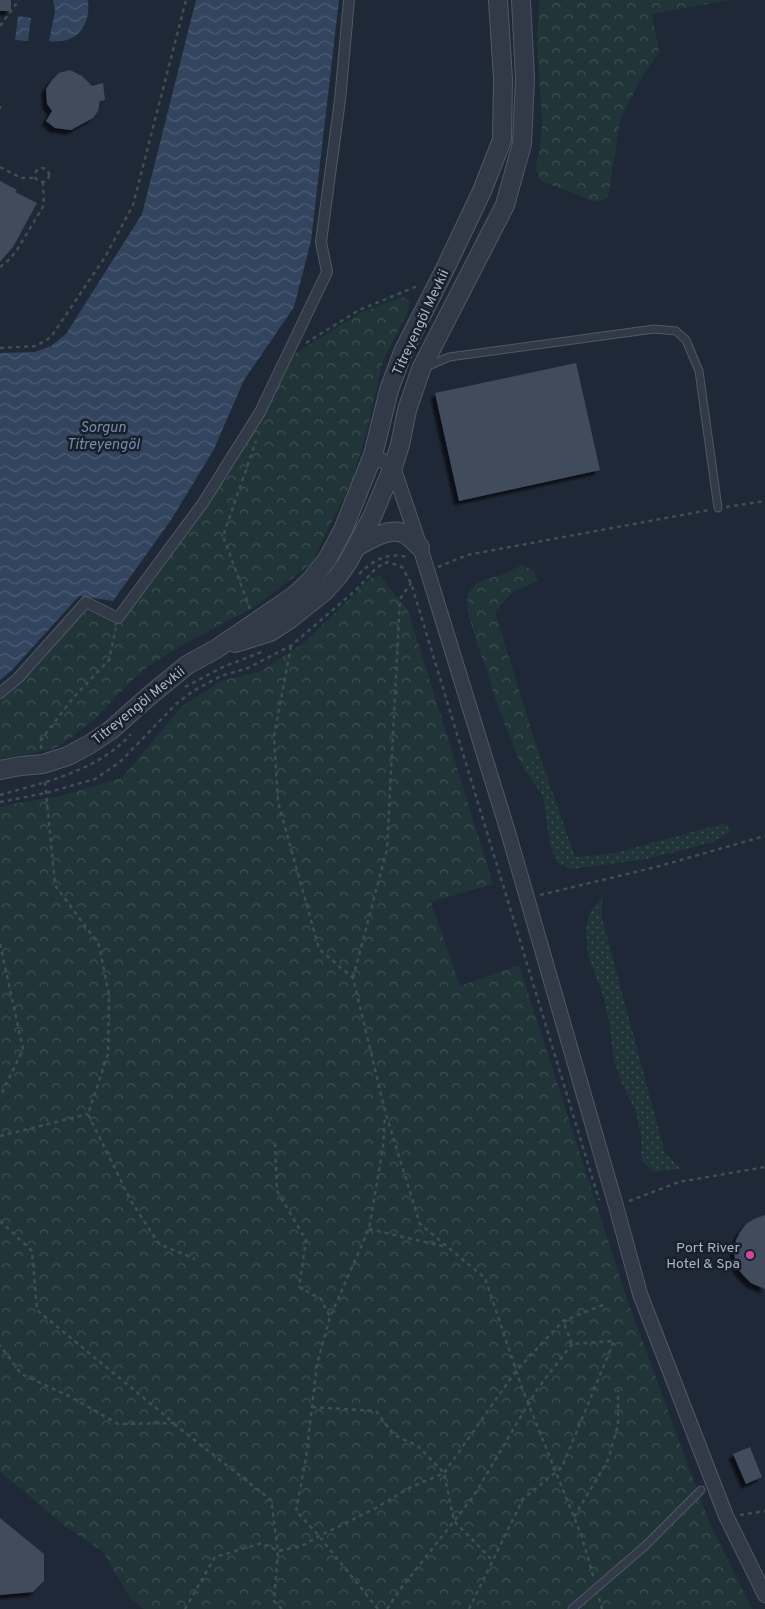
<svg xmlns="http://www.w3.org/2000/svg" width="765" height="1609" font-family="Overpass,sans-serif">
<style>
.grass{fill:url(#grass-dots)}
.forest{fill:url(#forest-crowns)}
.water{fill:url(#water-waves)}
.building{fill:#404b5b;filter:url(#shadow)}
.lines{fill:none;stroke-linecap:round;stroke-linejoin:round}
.service-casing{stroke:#505865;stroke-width:9}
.pedestrian-casing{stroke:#505865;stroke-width:12}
.minor-casing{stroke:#505865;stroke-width:16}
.tertiary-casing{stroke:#505865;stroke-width:20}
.path{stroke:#3b5052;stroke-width:2.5;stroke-dasharray:4 4;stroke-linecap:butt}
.service{stroke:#323a47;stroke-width:7}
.pedestrian{stroke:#323a47;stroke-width:10}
.minor{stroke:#323a47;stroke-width:14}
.tertiary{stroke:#323a47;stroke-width:18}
.hotel-dot{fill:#d1479c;stroke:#18202b;stroke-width:2}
.labels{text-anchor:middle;stroke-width:5;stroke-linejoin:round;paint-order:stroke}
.street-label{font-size:14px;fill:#acb5c4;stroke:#18202b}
.poi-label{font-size:14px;fill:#acb5c4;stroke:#18202b;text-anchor:end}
.water-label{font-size:15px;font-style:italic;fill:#748bad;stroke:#18202b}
</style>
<defs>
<pattern id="grass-dots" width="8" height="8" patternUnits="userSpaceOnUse" patternTransform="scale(1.25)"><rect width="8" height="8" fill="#213437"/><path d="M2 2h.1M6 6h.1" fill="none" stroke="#3f4f52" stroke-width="1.8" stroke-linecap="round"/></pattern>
<pattern id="forest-crowns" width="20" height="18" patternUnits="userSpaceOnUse" patternTransform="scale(1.25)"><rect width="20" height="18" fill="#213437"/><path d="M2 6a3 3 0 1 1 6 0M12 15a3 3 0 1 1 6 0" fill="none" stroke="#3f4f52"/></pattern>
<pattern id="water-waves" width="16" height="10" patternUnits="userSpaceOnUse" patternTransform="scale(1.25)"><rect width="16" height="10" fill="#32445e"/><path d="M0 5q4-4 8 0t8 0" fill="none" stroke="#4d5d73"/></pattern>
<filter id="shadow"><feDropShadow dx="-4.5" dy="4.5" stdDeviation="1" flood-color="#0009"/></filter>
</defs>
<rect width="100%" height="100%" fill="#1f2836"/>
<g class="grass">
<path d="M 536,745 L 575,857 L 614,853 L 726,823 L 731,832 L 713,842 L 647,859 L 572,869 L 558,864 L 550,845 L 543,796 L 521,765 L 531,764 Z"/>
<path d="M 603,896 L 601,914 L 665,1153 L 681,1169 L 654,1172 L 641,1160 L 641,1136 L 636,1112 L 623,1086 L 614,1061 L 609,1021 L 602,992 L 588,956 L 586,929 L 589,913 Z"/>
</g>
<g class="forest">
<path d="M 539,0 L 730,0 L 652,14 L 659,52 L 639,82 L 620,121 L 608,198 L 596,202 L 541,181 L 535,169 L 540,149 L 542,121 L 537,44 Z"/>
<path d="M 401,297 L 407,298 L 410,304 L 408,311 L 383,361 L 366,435 L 352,481 L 311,564 L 256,606 L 186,643 L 146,668 L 126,686 L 95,719 L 61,745 L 51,750 L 0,759 L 0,698 L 86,609 L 120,623 L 207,505 L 291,356 L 360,313 Z"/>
<path d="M 522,565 L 533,570 L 538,581 L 513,592 L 495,612 L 536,745 L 531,764 L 521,765 L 497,705 L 487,671 L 476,641 L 467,609 L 468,593 L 477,583 L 508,572 Z"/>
<path d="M 381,576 L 391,590 L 408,610 L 493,884 L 431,902 L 460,986 L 519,965 L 627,1299 L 709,1522 L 752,1609 L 144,1609 L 130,1598 L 103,1552 L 65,1526 L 0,1472 L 0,807 L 12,804 L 60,796 L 122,778 L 182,706 L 221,681 L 261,671 L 305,642 L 372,577 Z"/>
</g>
<g class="water">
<path d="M 53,0 L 87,0 L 88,1 C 91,27 75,45 49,41 L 55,11 Z"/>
<path d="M 196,0 L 339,0 L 311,241 L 294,307 L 244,380 L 214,449 L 171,520 L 113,601 L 79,596 L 12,670 L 0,680 L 0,353 L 35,352 L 51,346 L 66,334 L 142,214 Z"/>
<path d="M 18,16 L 31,18 L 28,41 L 15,40 Z"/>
</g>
<g class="building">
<rect x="0" y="0" width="11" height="11"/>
<path d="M 70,70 L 82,76 L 92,86 L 103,83 L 105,100 L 100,101 L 98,111 L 93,118 L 71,130 L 55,128 L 46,121 L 52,111 L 47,104 L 46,89 L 52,80 L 59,73 Z"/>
<path d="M 0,181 L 17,190 L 15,192 L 37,203 L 13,247 L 0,262 Z"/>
<path d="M 576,363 L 600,470 L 459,501 L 435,393 Z"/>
<path d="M 765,1215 L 765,1289 L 751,1283 L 744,1276 L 738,1269 L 735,1259 L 734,1250 L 736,1240 L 740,1232 L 746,1224 L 754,1219 Z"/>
<path d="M 750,1447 L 762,1477 L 746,1484 L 733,1454 Z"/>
<path d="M 0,1518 L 44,1554 L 44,1581 L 33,1592 L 0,1595 Z"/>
</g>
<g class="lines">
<defs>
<g id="service">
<path d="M 426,367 L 449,357 L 654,329 L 676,331 L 686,340 L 699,371 L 718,508"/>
<path d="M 572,1609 L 645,1546 L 701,1490"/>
</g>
<path id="pedestrian" d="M 0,693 L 18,678 L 86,602 L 118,618 L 203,503 L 260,412 L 327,272 L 321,242 L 340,100 L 349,0"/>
<path id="minor" d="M 373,455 L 393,467 L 420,547 L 508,832 L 616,1206 L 640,1294 L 726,1516 L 765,1595"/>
<g id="tertiary">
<path d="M 356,547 C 370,540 389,526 405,534 C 410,537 415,543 420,547"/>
<path d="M 235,643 L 270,632 L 290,619 L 325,591 L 339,575 L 348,562 L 372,517 L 393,467 L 400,445 L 407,410 L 421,369 L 505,205 L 522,144 L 525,78 L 521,0"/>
<path d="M 0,770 L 21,766 L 43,764 L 68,756 L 90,744 L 111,730 L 148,697 L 187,665 L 216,649 L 294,596 L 312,579 L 328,558 L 343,530 L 373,455 L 389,390 L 403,352 L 445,269 L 482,191 L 502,140 L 503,79 L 498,0"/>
</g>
</defs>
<use href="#service" class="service-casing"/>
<use href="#pedestrian" class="pedestrian-casing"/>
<use href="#minor" class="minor-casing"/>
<use href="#tertiary" class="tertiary-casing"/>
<g class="path">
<path d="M 0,26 L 19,0"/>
<path d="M 0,106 L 0,109"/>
<path d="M 0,167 L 21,178 L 35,178"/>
<circle cx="42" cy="175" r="7"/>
<path d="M 0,267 L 10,259 L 17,250 L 44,205 L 43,183"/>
<path d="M 306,343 L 359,310 L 420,285"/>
<path d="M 0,348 L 36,346 L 51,337 L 105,257 L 133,205 L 186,0"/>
<path d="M 726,507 L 765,501"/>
<path d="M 438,567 L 467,555 L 709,510"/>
<path d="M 359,574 C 373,560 388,552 407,557"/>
<path d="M 250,609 L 223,536 L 256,441"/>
<path d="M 291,646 L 274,736 L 278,802 L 319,949 L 353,978 L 385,1111 L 420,1224 L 485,1278 L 522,1388 L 582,1537 L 594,1579"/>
<path d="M 185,687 L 223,667 L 264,651"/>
<path d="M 41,749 L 41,740 L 73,698 L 109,660 L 116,628"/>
<path d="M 45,782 L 55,885 L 99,945 L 109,995 L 108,1054 L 88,1114 L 131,1201 L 159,1244 L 195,1259"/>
<path d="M 0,795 C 45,782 98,771 131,734"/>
<path d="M 0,802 L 46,793 L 95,779 L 121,761 L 176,704 L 193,691 L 221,676 L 248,668 L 292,645 L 357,589 L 377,567 L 388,562 L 402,567 L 411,583 L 599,1200"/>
<path d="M 540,895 L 656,867 L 765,836"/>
<path d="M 0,944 L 23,1049 L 0,1097"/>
<path d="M 353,978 L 387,849 L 400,599 L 411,583"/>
<path d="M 0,1136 L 88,1114"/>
<path d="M 275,1143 L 277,1191 L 306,1240 L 299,1287 L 321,1299 L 330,1317"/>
<path d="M 629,1201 L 679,1182 L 765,1167"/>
<path d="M 0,1221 L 32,1251 L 37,1310 L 174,1423 L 118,1424 L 69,1396 L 21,1374 L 0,1345"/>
<path d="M 369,1229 L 446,1247"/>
<path d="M 312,1407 L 376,1411 L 394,1435 L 418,1446 L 444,1473 L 454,1521 L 493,1561"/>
<path d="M 174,1424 L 271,1500 L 278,1551 L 274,1601 L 282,1609"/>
<path d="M 740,1515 L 765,1511"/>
<path d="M 574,1517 L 608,1460 L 618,1425 L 618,1390"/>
<path d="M 599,1598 L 602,1609"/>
<path d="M 185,1609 L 215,1557 L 262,1543 L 278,1551 L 302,1546 L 319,1536 L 376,1508 L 409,1488 L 444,1473 L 516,1371 L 563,1321 L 603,1305"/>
<path d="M 378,1609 L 319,1536 L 296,1511 L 306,1458 L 317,1364 L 330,1317 L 369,1229 L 383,1147 L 385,1115"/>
<path d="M 387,1609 L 399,1591 L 473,1497 L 538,1388 L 572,1344"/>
<path d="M 469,1609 L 523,1499 L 562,1467 L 614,1341 L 572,1344 L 563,1321"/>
</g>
<use href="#service" class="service"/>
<use href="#pedestrian" class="pedestrian"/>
<use href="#minor" class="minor"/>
<use href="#tertiary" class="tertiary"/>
</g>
<circle class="hotel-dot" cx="750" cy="1255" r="5"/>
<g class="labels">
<g class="street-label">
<text transform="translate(420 322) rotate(-65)" y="5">Titreyengöl Mevkii</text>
<text transform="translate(138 705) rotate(-39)" y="5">Titreyengöl Mevkii</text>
</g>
<g class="poi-label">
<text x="740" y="1252">Port River<tspan x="740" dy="16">Hotel &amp; Spa</tspan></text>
</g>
<g class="water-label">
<text x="103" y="432">Sorgun<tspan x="103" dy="17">Titreyengöl</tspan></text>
</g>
</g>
</svg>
